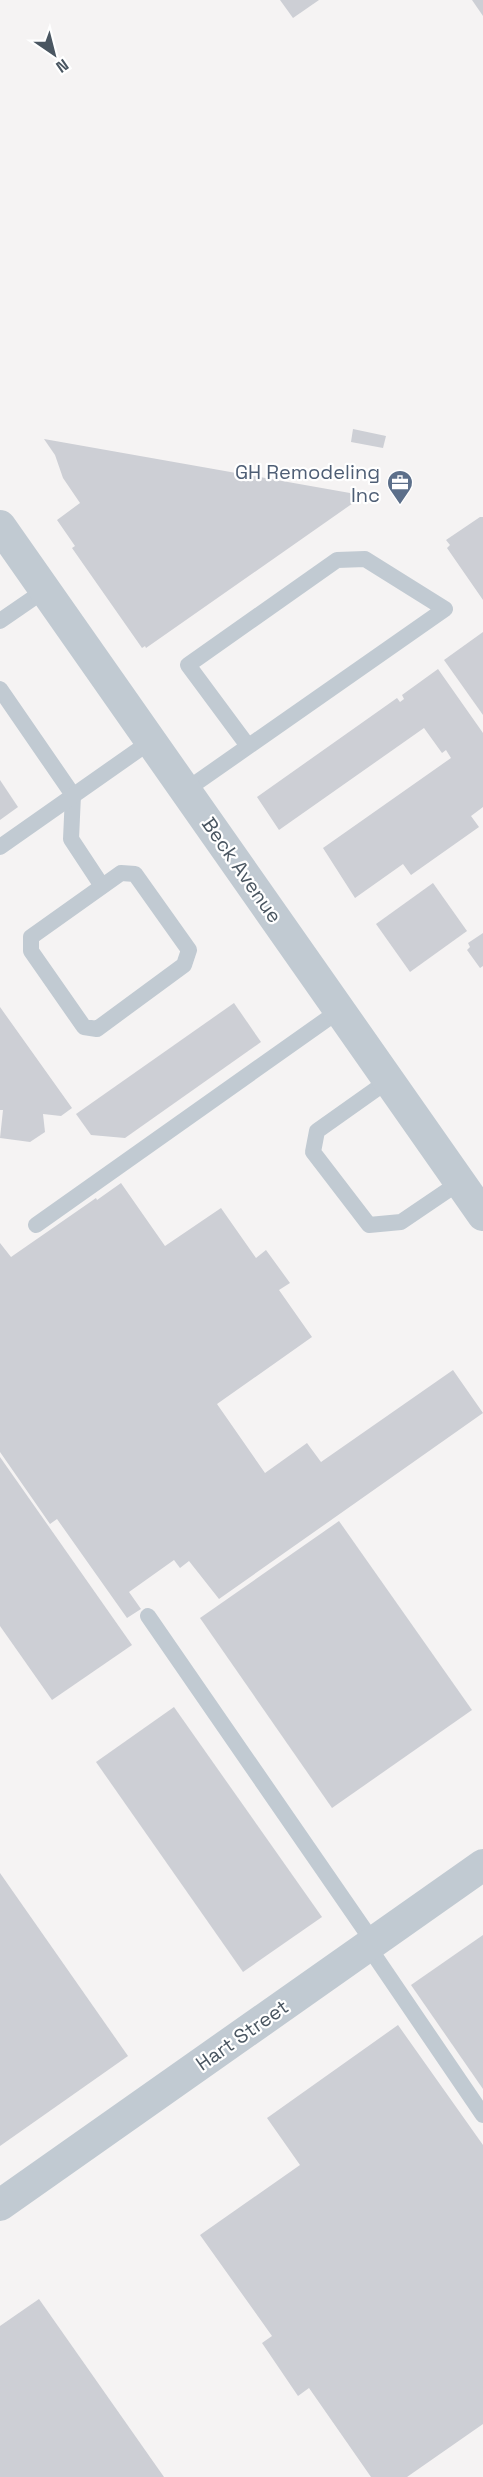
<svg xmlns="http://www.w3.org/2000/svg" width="483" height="2477" font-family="'Space Grotesk',sans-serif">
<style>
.building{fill:#cdcfd5}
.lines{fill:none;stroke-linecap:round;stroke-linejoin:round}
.lane{stroke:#c1cad2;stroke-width:16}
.street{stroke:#c1cad2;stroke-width:32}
.labels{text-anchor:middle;stroke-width:4.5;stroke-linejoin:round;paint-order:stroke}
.service-label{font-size:20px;fill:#4e5e75;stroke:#fff;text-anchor:end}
.street-label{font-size:20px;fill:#4a5661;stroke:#fff}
</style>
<rect width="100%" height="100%" fill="#f5f3f3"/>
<g class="building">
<path d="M 280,0 L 319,0 L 293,18 Z"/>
<path d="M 472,0 L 483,0 L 483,16 Z"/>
<path d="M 353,429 L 386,436 L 383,448 L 351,442 Z"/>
<path d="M 44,439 L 350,493 L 356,501 L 146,648 L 145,646 L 142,648 L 72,548 L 75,546 L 57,520 L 80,503 L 63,478 L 55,455 Z"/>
<path d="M 480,517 L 483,517 L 483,600 L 447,548 L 450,545 L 446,540 Z"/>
<path d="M 483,632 L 483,715 L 444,660 Z"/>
<path d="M 438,669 L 483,733 L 483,807 L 471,816 L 479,827 L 411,875 L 403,864 L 355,898 L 323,848 L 451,758 L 446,750 L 442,753 L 424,728 L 279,830 L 257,797 L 397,698 L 400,702 L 404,699 L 402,695 Z"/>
<path d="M 0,780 L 18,807 L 0,820 Z"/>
<path d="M 433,883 L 467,931 L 410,972 L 376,924 Z"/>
<path d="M 483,933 L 483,966 L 480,968 L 467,950 L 470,947 L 468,943 Z"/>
<path d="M 234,1003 L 261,1042 L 125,1138 L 91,1135 L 76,1114 Z"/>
<path d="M 0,1007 L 72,1108 L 61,1116 L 43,1114 L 45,1132 L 30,1142 L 0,1138 L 3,1110 L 0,1110 Z"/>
<path d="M 121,1183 L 165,1246 L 221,1208 L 256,1258 L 266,1250 L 290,1283 L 279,1290 L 312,1337 L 217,1404 L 265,1473 L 307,1443 L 321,1462 L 453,1370 L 483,1413 L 219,1599 L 189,1561 L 180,1568 L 174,1560 L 129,1592 L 141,1609 L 127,1618 L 57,1519 L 50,1524 L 0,1452 L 0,1243 L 11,1257 L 96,1198 L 97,1200 Z"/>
<path d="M 0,1457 L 132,1645 L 52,1700 L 0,1626 Z"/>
<path d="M 339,1521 L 472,1710 L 332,1808 L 200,1618 Z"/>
<path d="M 174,1707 L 322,1917 L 243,1972 L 96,1762 Z"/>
<path d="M 0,1873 L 128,2056 L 0,2146 Z"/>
<path d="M 483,1935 L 483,2089 L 411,1985 Z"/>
<path d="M 398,2025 L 483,2145 L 483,2424 L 407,2477 L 371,2477 L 309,2388 L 298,2396 L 262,2343 L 272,2336 L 200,2235 L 300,2165 L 267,2118 Z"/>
<path d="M 39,2299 L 164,2477 L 0,2477 L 0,2326 Z"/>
</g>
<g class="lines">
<g class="lane">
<path d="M 0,621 L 45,590"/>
<path d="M 0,689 L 73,795 L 71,839 L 102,886"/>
<path d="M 186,790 L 445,609 L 365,559 L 337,560 L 188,665 L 248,746"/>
<path d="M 0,847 L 151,741"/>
<path d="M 121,873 L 135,874 L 189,950 L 184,965 L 97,1029 L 84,1027 L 31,951 L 31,937 Z"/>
<path d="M 389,1080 L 317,1131 L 313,1152 L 369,1225 L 401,1222 L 460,1182"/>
<path d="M 36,1225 L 340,1010"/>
<path d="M 148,1616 L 373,1942"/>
<path d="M 368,1946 L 483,2115"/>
</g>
<g class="street">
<path d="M 0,526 L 483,1215"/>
<path d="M 0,2205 L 483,1865"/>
</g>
</g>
<defs>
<symbol id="office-pin" viewBox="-11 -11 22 30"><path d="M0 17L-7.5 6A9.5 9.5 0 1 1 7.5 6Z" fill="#5c6f8a" stroke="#fff"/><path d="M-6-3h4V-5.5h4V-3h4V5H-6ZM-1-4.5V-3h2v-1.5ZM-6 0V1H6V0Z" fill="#fff"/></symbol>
</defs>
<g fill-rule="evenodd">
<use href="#office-pin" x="385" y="468" width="30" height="40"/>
</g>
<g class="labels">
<g class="service-label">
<text x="380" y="479">GH Remodeling<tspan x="380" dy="23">Inc</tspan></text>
</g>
<g class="street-label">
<text transform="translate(242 870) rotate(55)" y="7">Beck Avenue</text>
<text transform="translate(242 2035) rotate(-35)" y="7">Hart Street</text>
</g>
</g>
<g transform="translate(54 54) rotate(145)" stroke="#ffffff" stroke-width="4.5" paint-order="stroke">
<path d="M0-4.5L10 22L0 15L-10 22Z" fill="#4a5661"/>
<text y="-9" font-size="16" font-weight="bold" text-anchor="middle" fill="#4a5661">N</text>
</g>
</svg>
